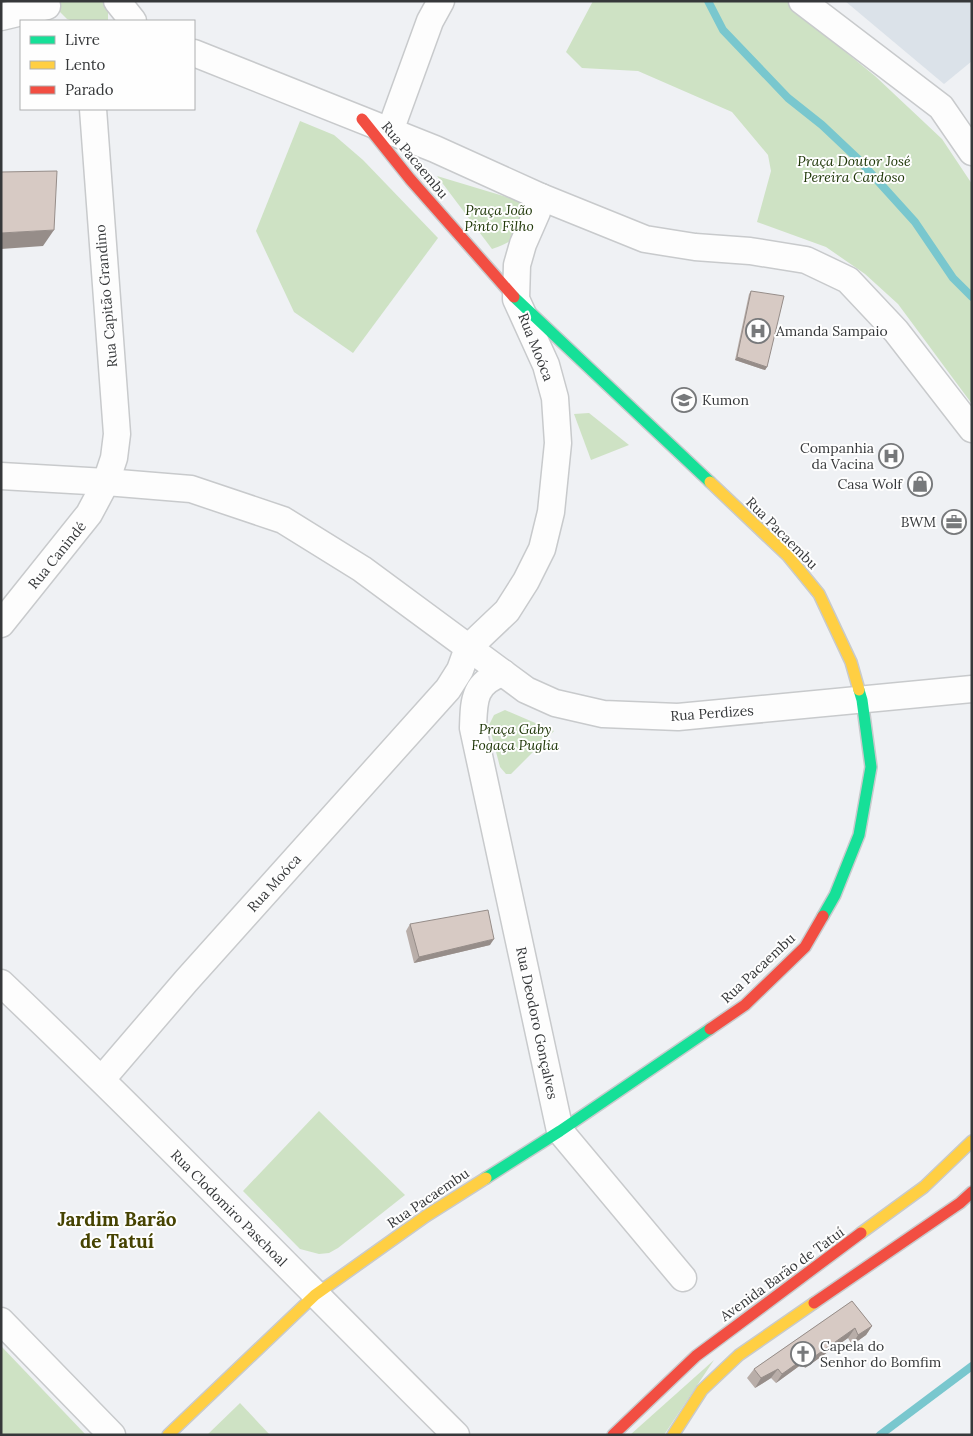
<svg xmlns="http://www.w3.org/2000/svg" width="973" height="1436" font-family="Lora,serif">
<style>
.built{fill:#dbe2e9}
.green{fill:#cee2c4}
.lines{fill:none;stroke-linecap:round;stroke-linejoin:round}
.stream{stroke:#79c7ce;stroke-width:8}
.street-casing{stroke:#c8cacc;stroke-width:29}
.fast-casing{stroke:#c8cacc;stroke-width:14}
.slow-casing{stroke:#c8cacc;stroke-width:14}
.jam-casing{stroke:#c8cacc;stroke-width:14}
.street{stroke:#fdfdfd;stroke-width:26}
.fast{stroke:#16e098;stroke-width:11}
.slow{stroke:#ffcf43;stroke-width:11}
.jam{stroke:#f24e42;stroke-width:11}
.wall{fill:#b9aea9}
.shaded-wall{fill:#968d89}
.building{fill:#d7cac4;stroke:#968d89}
.labels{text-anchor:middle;stroke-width:4;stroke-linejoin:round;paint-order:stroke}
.street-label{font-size:14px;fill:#36383a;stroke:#fefefe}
.park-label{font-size:14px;font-style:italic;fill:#203809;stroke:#fefefe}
.poi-label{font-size:14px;fill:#36383a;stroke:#fefefe;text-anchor:start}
.district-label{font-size:19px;font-weight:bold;fill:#464301;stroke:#fefefe}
</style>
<rect width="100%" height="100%" fill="#eff1f4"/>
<path class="built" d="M 845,1 L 972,1 L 972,61 L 944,84 Z"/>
<g class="green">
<path d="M 59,1 L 106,1 L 108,9 L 108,21 L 73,21 L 67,19 L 58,10 Z"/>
<path d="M 593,1 L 790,1 L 809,22 L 875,76 L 942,139 L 972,184 L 972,404 L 898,304 L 865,274 L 826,247 L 757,222 L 771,171 L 768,155 L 732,112 L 638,71 L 582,68 L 566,52 Z"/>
<path d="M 300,121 L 334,135 L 363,160 L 438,238 L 353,353 L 294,312 L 256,231 Z"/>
<path d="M 437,176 L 520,201 L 526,214 C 518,237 515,241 492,249 Z"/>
<path d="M 589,413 L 629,445 L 591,460 L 574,414 Z"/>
<path d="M 505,710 L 554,731 L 511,774 L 506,774 L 500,767 L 489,725 L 494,715 Z"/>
<path d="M 319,1111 L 405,1195 L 338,1248 L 329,1253 L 319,1254 L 300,1249 L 243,1191 Z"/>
<path d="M 1,1346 L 86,1435 L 1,1435 Z"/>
<path d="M 714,1360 L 664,1435 L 630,1435 Z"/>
<path d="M 240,1403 L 270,1435 L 207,1435 Z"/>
</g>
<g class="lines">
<g class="stream">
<path d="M 708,1 L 723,30 L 788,98 L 822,125 L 858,159 L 915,222 L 953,278 L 972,297"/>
<path d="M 880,1435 L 972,1366"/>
</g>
<defs>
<g id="street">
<path d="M 117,1 L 133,21"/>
<path d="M 802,1 L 941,107 L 972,152"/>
<path d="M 1,17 L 47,6"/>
<path d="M 194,53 L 435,149 L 541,197 L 645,239 L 695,247 L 750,251 L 806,260 L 848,280 L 896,331 L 972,429"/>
<path d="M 390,131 L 430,21 L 441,1"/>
<path d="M 1,476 L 106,482 L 191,489 L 283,520 L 362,569 L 526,690 L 555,703 L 603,714 L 678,717 L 972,689"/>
<path d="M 1,624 L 89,514 L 106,482 L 114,458 L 117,434 L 93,109"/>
<path d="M 503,673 C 473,683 474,701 473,728 L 560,1131 L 683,1278"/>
<path d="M 1,983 C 156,1130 304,1284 456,1435"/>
<path d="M 102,1079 L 186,981 L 448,689 L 460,670 L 468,648 L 507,611 L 526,581 L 542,549 L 551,512 L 558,443 L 555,398 L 546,365 L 516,299 L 517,265 L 523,244 L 537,212 L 541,197"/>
<path d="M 1,1321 L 112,1435"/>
</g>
<g id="fast">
<path d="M 514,297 L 710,482"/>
<path d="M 823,916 L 835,895 L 859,835 L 871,767 L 862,700 L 859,690"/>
<path d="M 486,1178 L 560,1131 L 710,1029"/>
</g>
<g id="slow">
<path d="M 710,482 L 788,556 L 819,594 L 851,662 L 859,690"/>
<path d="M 861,1233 L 924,1187 L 972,1141"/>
<path d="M 168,1435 L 315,1295 L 426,1216 L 486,1178"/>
<path d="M 673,1435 L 702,1390 L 739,1355 L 814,1303"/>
</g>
<g id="jam">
<path d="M 362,119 L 410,179 L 514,297"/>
<path d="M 710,1029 L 745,1005 L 805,947 L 823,916"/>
<path d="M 814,1303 L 960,1203 L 972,1192"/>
<path d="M 613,1435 L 696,1356 L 861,1233"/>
</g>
</defs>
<use href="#street" class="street-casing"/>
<use href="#fast" class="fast-casing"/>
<use href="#slow" class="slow-casing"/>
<use href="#jam" class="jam-casing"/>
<use href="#street" class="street"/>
<use href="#fast" class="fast"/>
<use href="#slow" class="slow"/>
<use href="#jam" class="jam"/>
</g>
<g class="wall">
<path d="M 751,291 L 767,367 L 765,370 L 735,360 L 749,294 Z"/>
<path d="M 410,924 L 490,945 L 414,963 L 406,931 Z"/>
<path d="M 852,1301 L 872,1326 L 866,1335 L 852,1345 L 848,1338 L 805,1368 L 802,1364 L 776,1383 L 771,1378 L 755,1388 L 747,1378 L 754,1369 Z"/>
</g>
<g class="shaded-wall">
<path d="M 54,230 L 43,246 L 1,249 L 1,233 Z"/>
<path d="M 737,357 L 767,367 L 765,370 L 735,360 Z"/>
<path d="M 494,939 L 490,945 L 414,963 L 419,957 Z"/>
<path d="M 872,1326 L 866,1335 L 852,1345 L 858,1335 Z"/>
<path d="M 855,1328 L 848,1338 L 805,1368 L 811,1359 Z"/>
<path d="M 809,1355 L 802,1364 L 776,1383 L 782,1374 Z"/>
<path d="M 778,1369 L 771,1378 L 755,1388 L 761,1378 Z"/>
</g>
<g class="building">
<path d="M 57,171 L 54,230 L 1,233 L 1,172 Z"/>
<path d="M 751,291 L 784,296 L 767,367 L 737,357 Z"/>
<path d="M 488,910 L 494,939 L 419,957 L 410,924 Z"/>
<path d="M 852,1301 L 872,1326 L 858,1335 L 855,1328 L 811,1359 L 809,1355 L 782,1374 L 778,1369 L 761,1378 L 754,1369 Z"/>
</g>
<defs>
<symbol id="hospital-ring" viewBox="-11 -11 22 22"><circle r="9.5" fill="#fefefe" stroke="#77797b" stroke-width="1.5"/><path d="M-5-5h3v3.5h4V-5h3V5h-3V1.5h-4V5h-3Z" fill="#77797b"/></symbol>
<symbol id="school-ring" viewBox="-11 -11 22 22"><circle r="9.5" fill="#fefefe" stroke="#77797b" stroke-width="1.5"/><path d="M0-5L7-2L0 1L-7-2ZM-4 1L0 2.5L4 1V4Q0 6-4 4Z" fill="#77797b"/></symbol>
<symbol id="shop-ring" viewBox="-11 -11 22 22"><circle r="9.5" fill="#fefefe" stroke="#77797b" stroke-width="1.5"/><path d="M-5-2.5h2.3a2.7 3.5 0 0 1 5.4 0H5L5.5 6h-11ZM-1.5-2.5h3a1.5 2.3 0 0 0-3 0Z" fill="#77797b"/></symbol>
<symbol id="office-ring" viewBox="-11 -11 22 22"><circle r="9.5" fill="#fefefe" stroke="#77797b" stroke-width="1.5"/><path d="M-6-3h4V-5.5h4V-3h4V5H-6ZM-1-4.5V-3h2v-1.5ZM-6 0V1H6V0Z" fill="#77797b"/></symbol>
<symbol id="church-ring" viewBox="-11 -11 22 22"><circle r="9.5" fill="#fefefe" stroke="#77797b" stroke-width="1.5"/><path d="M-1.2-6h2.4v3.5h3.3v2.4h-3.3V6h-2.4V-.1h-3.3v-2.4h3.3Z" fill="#77797b"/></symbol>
</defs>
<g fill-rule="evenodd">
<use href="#hospital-ring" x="744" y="317" width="28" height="28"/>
<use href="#school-ring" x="670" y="386" width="28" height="28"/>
<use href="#hospital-ring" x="877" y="442" width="28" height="28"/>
<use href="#shop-ring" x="906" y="470" width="28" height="28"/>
<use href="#office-ring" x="940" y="508" width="28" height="28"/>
<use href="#church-ring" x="789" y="1340" width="28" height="28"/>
</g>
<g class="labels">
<g class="street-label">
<text transform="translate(415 160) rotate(50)" y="5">Rua Pacaembu</text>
<text transform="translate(106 296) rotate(-95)" y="5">Rua Capitão Grandino</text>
<text transform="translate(536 347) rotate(68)" y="5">Rua Moóca</text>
<text transform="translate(782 533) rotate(45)" y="5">Rua Pacaembu</text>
<text transform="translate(57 555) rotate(-51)" y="5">Rua Canindé</text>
<text transform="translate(712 713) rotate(-4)" y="5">Rua Perdizes</text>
<text transform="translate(274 883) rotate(-48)" y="5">Rua Moóca</text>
<text transform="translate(758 968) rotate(-43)" y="5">Rua Pacaembu</text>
<text transform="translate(537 1023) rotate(78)" y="5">Rua Deodoro Gonçalves</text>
<text transform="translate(428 1198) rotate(-34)" y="5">Rua Pacaembu</text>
<text transform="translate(229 1208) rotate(45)" y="5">Rua Clodomiro Paschoal</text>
<text transform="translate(782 1274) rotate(-36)" y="5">Avenida Barão de Tatuí</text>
</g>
<g class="park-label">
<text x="854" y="166">Praça Doutor José<tspan x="854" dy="16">Pereira Cardoso</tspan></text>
<text x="499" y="215">Praça João<tspan x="499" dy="16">Pinto Filho</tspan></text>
<text x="515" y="734">Praça Gaby<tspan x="515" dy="16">Fogaça Puglia</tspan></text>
</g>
<g class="poi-label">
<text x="776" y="336">Amanda Sampaio</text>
<text x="702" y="405">Kumon</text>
<text x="874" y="453" text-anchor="end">Companhia<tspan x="874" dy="16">da Vacina</tspan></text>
<text x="902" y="489" text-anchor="end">Casa Wolf</text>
<text x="936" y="527" text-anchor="end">BWM</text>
<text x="820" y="1351">Capela do<tspan x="820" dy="16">Senhor do Bomfim</tspan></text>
</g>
<g class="district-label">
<text x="117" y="1226">Jardim Barão<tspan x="117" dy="22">de Tatuí</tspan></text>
</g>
</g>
<rect width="973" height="1436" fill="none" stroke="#36383a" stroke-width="5"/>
<rect x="20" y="20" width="175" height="90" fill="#fefefe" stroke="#aeafb0"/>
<rect x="30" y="36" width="25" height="8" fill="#16e098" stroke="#aeafb0"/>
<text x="65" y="45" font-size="15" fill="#36383a">Livre</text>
<rect x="30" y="61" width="25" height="8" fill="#ffcf43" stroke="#aeafb0"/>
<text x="65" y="70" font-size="15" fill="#36383a">Lento</text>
<rect x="30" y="86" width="25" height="8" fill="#f24e42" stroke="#aeafb0"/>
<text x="65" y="95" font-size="15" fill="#36383a">Parado</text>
</svg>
